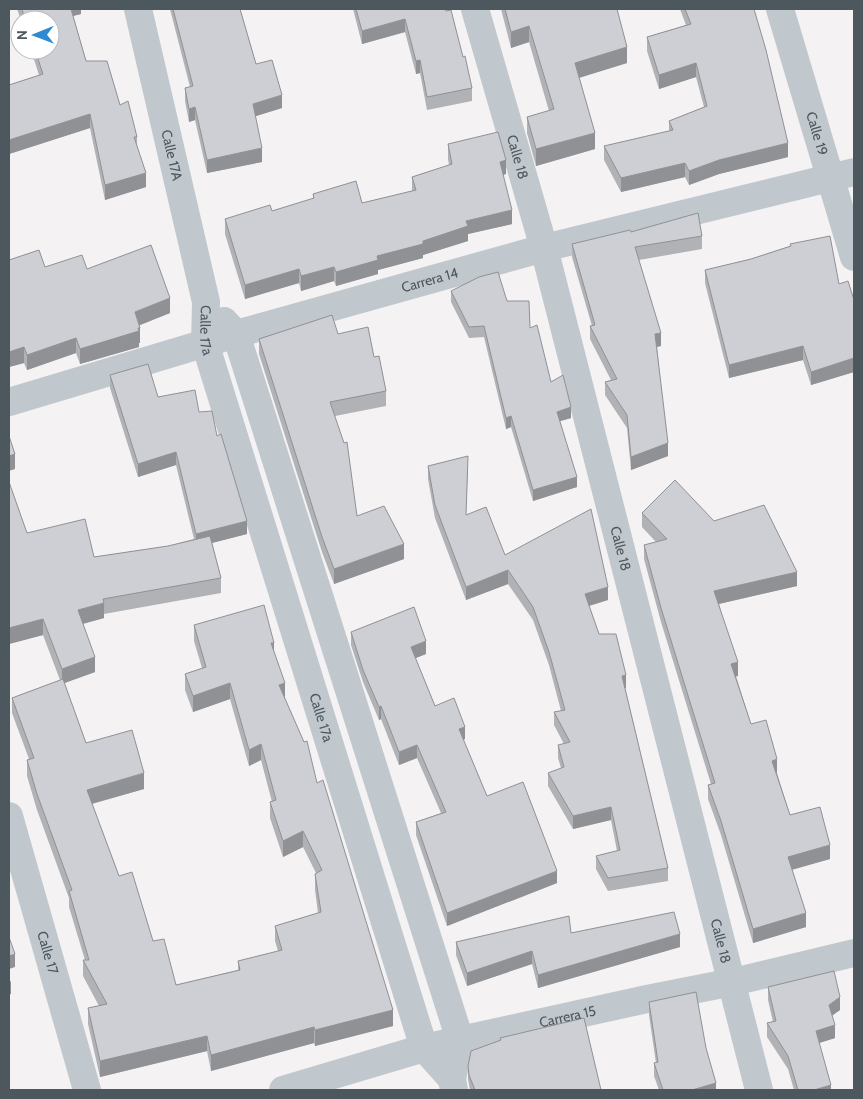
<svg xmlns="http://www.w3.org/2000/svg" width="863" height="1099" font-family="Cabin,sans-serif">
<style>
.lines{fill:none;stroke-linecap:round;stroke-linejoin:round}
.minor{stroke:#c0c8cd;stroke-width:28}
.wall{fill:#b0b2b6}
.shaded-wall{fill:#909194}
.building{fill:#cdcfd4;stroke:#909194}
.labels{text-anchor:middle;stroke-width:4.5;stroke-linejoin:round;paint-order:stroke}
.street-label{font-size:14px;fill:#4c575e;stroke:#fff}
</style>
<rect width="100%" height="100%" fill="#f4f2f3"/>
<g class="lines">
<g class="minor">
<path id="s1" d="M 138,9 L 206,302 L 205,343 L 424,1048 L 452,1079"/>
<path id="s2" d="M 475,9 L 544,248 L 759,1090"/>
<path id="s3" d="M 780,9 L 854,257"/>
<path d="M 224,321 L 236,334 L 460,1040 L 452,1079 L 454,1090"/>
<path id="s4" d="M 9,402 L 236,334 L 544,248 L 854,172"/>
<path id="s5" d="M 9,816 L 87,1090"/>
<path id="s6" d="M 283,1090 L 424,1048 L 647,999 L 733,982 L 854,953"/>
</g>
</g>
<g class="wall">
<path d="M 17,9 L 81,9 L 81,14 L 73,16 L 86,61 L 120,105 L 137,137 L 137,145 L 146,187 L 105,200 L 90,128 L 9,154 L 9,85 L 39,75 L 31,50 L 50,50 L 50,20 L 21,20 Z"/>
<path d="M 170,9 L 240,9 L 256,64 L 282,108 L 255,116 L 262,162 L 207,173 L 195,120 L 189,122 L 185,101 L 185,88 L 190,87 Z"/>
<path d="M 353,9 L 445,9 L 472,88 L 472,101 L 427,110 L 420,73 L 416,74 L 405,32 L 362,44 Z"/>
<path d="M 501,9 L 617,9 L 627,63 L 579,78 L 595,149 L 536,166 L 527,133 L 527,117 L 549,111 L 529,42 L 511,48 Z"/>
<path d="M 680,9 L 754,9 L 788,157 L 719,174 L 689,185 L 685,177 L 621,192 L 604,160 L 604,146 L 669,131 L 669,121 L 704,107 L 696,77 L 659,89 L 647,51 L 647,37 L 686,25 Z"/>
<path d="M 448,144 L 506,174 L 503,175 L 512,224 L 468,234 L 468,241 L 423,255 L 423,258 L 378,270 L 378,274 L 336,286 L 334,281 L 301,291 L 299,283 L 245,299 L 225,234 L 225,219 L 272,211 L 313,199 L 313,194 L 362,203 L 412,191 L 412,177 L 449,165 L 448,159 Z"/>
<path d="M 631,232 L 702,236 L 702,249 L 639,260 L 661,346 L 657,347 L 668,456 L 631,470 L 627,428 L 605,395 L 605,382 L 611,380 L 590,339 L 590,326 L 592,326 L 572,257 L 572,244 Z"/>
<path d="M 790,244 L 839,284 L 854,300 L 854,372 L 811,385 L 803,360 L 729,378 L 705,283 L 705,270 L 751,259 L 790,246 Z"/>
<path d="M 9,260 L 45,267 L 87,269 L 170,313 L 140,325 L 140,343 L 139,343 L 139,347 L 80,364 L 76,353 L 27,370 L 24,363 L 9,367 Z"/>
<path d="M 451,291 L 507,301 L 530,328 L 551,382 L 571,418 L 560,421 L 577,487 L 533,501 L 511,427 L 506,429 L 484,337 L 469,338 L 451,302 Z"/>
<path d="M 338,334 L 374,357 L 386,391 L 386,406 L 335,416 L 357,516 L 404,559 L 334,584 L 322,552 L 259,354 L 259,339 Z"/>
<path d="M 110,375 L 158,397 L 199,412 L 217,436 L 247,534 L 212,543 L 221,578 L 221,593 L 104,614 L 104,618 L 83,624 L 95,672 L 64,683 L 86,743 L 144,789 L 92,804 L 119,876 L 176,985 L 238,970 L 238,961 L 278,951 L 275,941 L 275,926 L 318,913 L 315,890 L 315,874 L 316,873 L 303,847 L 283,857 L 270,818 L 270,802 L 272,802 L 261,760 L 249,766 L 230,699 L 193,712 L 185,690 L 185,674 L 202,668 L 194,641 L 194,625 L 274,653 L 285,698 L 317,783 L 393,1026 L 315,1046 L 314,1043 L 211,1071 L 207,1051 L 100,1077 L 88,1024 L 88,1008 L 99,1006 L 83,976 L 83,960 L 85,960 L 69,907 L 69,898 L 37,810 L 27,776 L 27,760 L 29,759 L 12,713 L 12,698 L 60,680 L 43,635 L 9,644 L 9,482 L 27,533 L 94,557 L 168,546 L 194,539 L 176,465 L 138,477 L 110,388 Z"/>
<path d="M 428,466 L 468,469 L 466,514 L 505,555 L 608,600 L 589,606 L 599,634 L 626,688 L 625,688 L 668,868 L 668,881 L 608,891 L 596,869 L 596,856 L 617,851 L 611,820 L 573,829 L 548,786 L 548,773 L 561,768 L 558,758 L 558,745 L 564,744 L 554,725 L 554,712 L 561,711 L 549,665 L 533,620 L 508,584 L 466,600 L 435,518 L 428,479 Z"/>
<path d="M 642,513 L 714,521 L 797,586 L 719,604 L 738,676 L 736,676 L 751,724 L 777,773 L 790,815 L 830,859 L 792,869 L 806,927 L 753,943 L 721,835 L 708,799 L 708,785 L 711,784 L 661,622 L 644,559 L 644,545 L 656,542 L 642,527 Z"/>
<path d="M 351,632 L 426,654 L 415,658 L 435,706 L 465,739 L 463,740 L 487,796 L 557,883 L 447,926 L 416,835 L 416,822 L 441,813 L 417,758 L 399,765 L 381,719 L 379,720 L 363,682 L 351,645 Z"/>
<path d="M 571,933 L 680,947 L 538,988 L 532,964 L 467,986 L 456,955 L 456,942 Z"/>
<path d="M 768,987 L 840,1010 L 832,1015 L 835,1038 L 819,1043 L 831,1090 L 794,1090 L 788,1069 L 767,1037 L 767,1023 L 773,1022 L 768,1000 Z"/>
<path d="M 649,1002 L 716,1090 L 659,1090 L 654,1076 L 654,1063 L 656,1063 L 649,1015 Z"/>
<path d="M 500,1038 L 601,1090 L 470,1090 L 468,1079 L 468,1066 L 500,1040 Z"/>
</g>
<g class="shaded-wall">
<path d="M 69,9 L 81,9 L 81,14 L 69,17 Z"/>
<path d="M 405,19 L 405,32 L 362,44 L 362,31 Z"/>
<path d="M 529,26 L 529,42 L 511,48 L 511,32 Z"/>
<path d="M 627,47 L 627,63 L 575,79 L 575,63 Z"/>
<path d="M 420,60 L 420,73 L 416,74 L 416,61 Z"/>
<path d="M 696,63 L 696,77 L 659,89 L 659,75 Z"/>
<path d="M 282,95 L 282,108 L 253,117 L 253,104 Z"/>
<path d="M 195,107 L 195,120 L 189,122 L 189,109 Z"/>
<path d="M 90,114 L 90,128 L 9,154 L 9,140 Z"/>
<path d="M 595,133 L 595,149 L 536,166 L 536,149 Z"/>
<path d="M 788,143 L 788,157 L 719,174 L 689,185 L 689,171 L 719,160 Z"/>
<path d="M 262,148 L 262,162 L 207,173 L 207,160 Z"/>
<path d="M 506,160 L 506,174 L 500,176 L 500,162 Z"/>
<path d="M 685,163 L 685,177 L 621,192 L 621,178 Z"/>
<path d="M 146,173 L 146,187 L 105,200 L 105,185 Z"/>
<path d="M 512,210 L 512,224 L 468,234 L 468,241 L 423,255 L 423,258 L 378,270 L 378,274 L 336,286 L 336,272 L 377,256 L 423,241 L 466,221 Z"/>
<path d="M 334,267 L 334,281 L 301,291 L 301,276 Z"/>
<path d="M 299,269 L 299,283 L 245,299 L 245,285 Z"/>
<path d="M 170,298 L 170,313 L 135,327 L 135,312 Z"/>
<path d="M 140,328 L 140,343 L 139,343 L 139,347 L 80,364 L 80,349 Z"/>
<path d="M 661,333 L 661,346 L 655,347 L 655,334 Z"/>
<path d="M 76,338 L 76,353 L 27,370 L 27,355 Z"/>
<path d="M 803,346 L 803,360 L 729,378 L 729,365 Z"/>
<path d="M 24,347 L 24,363 L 9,367 L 9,352 Z"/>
<path d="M 854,358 L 854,372 L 811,385 L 811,372 Z"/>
<path d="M 571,407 L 571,418 L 557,422 L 557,412 Z"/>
<path d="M 511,416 L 511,427 L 506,429 L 506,418 Z"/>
<path d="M 668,443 L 668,456 L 631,470 L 631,457 Z"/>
<path d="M 176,452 L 176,465 L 138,477 L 138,464 Z"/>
<path d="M 15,454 L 15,469 L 9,471 L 9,456 Z"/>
<path d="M 577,477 L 577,487 L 533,501 L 533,490 Z"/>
<path d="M 247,521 L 247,534 L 196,547 L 196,534 Z"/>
<path d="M 404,544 L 404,559 L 334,584 L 334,569 Z"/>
<path d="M 508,570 L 508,584 L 466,600 L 466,587 Z"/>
<path d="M 797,572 L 797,586 L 714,605 L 714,591 Z"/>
<path d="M 608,587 L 608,600 L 585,607 L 585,594 Z"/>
<path d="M 104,603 L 104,618 L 78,625 L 78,610 Z"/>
<path d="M 43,619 L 43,635 L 9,644 L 9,628 Z"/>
<path d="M 426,641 L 426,654 L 411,660 L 411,647 Z"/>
<path d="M 271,643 L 274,643 L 274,658 Z"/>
<path d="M 95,657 L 95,672 L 62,684 L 62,669 Z"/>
<path d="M 738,662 L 738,676 L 731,678 L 731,664 Z"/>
<path d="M 626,675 L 626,688 L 622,689 L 622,676 Z"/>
<path d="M 230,683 L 230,699 L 193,712 L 193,696 Z"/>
<path d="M 285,683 L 285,698 L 279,685 Z"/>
<path d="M 381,706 L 381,719 L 379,720 L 379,707 Z"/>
<path d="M 465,727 L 465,739 L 459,742 L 459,729 Z"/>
<path d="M 261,744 L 261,760 L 249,766 L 249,750 Z"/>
<path d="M 417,745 L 417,758 L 399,765 L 399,752 Z"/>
<path d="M 777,759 L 777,773 L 772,775 L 772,761 Z"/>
<path d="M 144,773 L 144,789 L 87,805 L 87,790 Z"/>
<path d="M 611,807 L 611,820 L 573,829 L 573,816 Z"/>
<path d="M 303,831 L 303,847 L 283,857 L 283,841 Z"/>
<path d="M 830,845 L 830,859 L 788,871 L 788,857 Z"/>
<path d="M 557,871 L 557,883 L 447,926 L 447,913 Z"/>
<path d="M 806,913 L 806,927 L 753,943 L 753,929 Z"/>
<path d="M 680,934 L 680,947 L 538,988 L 538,975 Z"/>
<path d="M 532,951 L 532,964 L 467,986 L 467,973 Z"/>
<path d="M 15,954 L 15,967 L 9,969 L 9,956 Z"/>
<path d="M 11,981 L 11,994 L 9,995 L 9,982 Z"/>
<path d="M 840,997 L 840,1010 L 829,1018 L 829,1005 Z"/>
<path d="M 393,1010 L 393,1026 L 315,1046 L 315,1030 Z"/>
<path d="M 835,1025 L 835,1038 L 816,1044 L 816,1031 Z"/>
<path d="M 314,1027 L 314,1043 L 211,1071 L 211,1055 Z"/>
<path d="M 207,1036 L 207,1051 L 100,1077 L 100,1061 Z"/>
<path d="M 716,1083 L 716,1090 L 692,1090 Z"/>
<path d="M 831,1085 L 831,1090 L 814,1090 Z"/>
</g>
<g class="building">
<path d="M 22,9 L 71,9 L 86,61 L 107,61 L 120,105 L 128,101 L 137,137 L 134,137 L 146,173 L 105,185 L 90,114 L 9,140 L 9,85 L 43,74 L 35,50 L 50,50 L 50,20 L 25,20 Z"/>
<path d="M 173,9 L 240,9 L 256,64 L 272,60 L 282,95 L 253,104 L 262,148 L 207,160 L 195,107 L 189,109 L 185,88 L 193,86 Z"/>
<path d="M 356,9 L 445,9 L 446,11 L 451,10 L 463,57 L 465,56 L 472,88 L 427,97 L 420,60 L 416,61 L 405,19 L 362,31 Z"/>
<path d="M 505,9 L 617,9 L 627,47 L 575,63 L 595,133 L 536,149 L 527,117 L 554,109 L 529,26 L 511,32 Z"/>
<path d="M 685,9 L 754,9 L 766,50 L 788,143 L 719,160 L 689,171 L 685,163 L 621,178 L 604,146 L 673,130 L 669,121 L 707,106 L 696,63 L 659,75 L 647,37 L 691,24 Z"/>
<path d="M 498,132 L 506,160 L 500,162 L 512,210 L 466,221 L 468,226 L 423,241 L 423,244 L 377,256 L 378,260 L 336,272 L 334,267 L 301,276 L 299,269 L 245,285 L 225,219 L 270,205 L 272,211 L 314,198 L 313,194 L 356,181 L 362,203 L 416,190 L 412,177 L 452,164 L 448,144 Z"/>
<path d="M 698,213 L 702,236 L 635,247 L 661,333 L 655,334 L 668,443 L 631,457 L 627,415 L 605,382 L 617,379 L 590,326 L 595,325 L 572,244 L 630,230 L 631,232 Z"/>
<path d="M 830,236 L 839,284 L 848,281 L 854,300 L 854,358 L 811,372 L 803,346 L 729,365 L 705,270 L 751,259 L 791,246 L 790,244 Z"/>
<path d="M 151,245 L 170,298 L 135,312 L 140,328 L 138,328 L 139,331 L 80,349 L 76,338 L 27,355 L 24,347 L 9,352 L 9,260 L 39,250 L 45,267 L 82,255 L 87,269 Z"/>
<path d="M 498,272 L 507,301 L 529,301 L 530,328 L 537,325 L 551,382 L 563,375 L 571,407 L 557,412 L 577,477 L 533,490 L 511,416 L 506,418 L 484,326 L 469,327 L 451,291 L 479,277 Z"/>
<path d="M 332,315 L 338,334 L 368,327 L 374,357 L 379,356 L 386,391 L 330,402 L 344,443 L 347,442 L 357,516 L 384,506 L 404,544 L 334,569 L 322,537 L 259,339 Z"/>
<path d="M 148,364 L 158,397 L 195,390 L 199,412 L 212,411 L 217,436 L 221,434 L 247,521 L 196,534 L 176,452 L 138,464 L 110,375 Z"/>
<path d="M 9,436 L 15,454 L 9,456 Z"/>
<path d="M 468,456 L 466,515 L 486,507 L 505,555 L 591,509 L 608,587 L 585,594 L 599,634 L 616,634 L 626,675 L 622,676 L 668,868 L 608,878 L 596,856 L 620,850 L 611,807 L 573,816 L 548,773 L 564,767 L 558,745 L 570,742 L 554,712 L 565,710 L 549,652 L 533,607 L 508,570 L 466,587 L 435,505 L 428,466 Z"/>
<path d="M 675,480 L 714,521 L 764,505 L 797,572 L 714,591 L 738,662 L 731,664 L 751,724 L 766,720 L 777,759 L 772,761 L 790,815 L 820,807 L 830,845 L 788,857 L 806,913 L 753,929 L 721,821 L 708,785 L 715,783 L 661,608 L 644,545 L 667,539 L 642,513 Z"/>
<path d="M 9,482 L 27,533 L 85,519 L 94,557 L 168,546 L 210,536 L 221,578 L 103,599 L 104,603 L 78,610 L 95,657 L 62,669 L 43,619 L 9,628 Z"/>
<path d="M 264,605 L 274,643 L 271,643 L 285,683 L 279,685 L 304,742 L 307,741 L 317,783 L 323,780 L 393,1010 L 315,1030 L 314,1027 L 211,1055 L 207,1036 L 100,1061 L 88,1008 L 107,1004 L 83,960 L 89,960 L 69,891 L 72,890 L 37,794 L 27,760 L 34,758 L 12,698 L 63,679 L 86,743 L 132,730 L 144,773 L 87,790 L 119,876 L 132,872 L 153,941 L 164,939 L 176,985 L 240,970 L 238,961 L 282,950 L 275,926 L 321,912 L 315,874 L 322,870 L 303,831 L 283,841 L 270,802 L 276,800 L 261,744 L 249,750 L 230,683 L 193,696 L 185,674 L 206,667 L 194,625 Z"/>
<path d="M 414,607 L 426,641 L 411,647 L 435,706 L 454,698 L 465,727 L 459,729 L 487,796 L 523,782 L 557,871 L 447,913 L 416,822 L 446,812 L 417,745 L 399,752 L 381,706 L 379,707 L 363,670 L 351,632 Z"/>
<path d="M 674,912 L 680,934 L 538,975 L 532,951 L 467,973 L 456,942 L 569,916 L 571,933 Z"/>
<path d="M 9,937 L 15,954 L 9,956 Z"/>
<path d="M 834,971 L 840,997 L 829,1005 L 835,1025 L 816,1031 L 831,1085 L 814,1090 L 798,1090 L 788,1056 L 767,1023 L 776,1021 L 768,987 Z"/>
<path d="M 696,992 L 706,1048 L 716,1083 L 692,1090 L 663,1090 L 654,1063 L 658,1062 L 649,1002 Z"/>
<path d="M 584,1018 L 601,1090 L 475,1090 L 469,1075 L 468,1066 L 471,1051 L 501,1040 L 500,1038 Z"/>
</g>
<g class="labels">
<g class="street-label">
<text dy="5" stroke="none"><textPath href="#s3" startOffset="130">Calle 19</textPath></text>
<text dy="5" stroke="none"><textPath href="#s1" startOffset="150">Calle 17A</textPath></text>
<text dy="5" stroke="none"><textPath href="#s2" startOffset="154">Calle 18</textPath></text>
<text dy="5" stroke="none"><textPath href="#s4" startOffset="438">Carrera 14</textPath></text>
<text dy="5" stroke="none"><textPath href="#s1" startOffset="329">Calle 17a</textPath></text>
<text dy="5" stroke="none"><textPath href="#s2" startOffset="559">Calle 18</textPath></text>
<text dy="5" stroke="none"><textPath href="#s1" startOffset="734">Calle 17a</textPath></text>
<text dy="5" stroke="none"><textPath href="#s2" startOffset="964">Calle 18</textPath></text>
<text dy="5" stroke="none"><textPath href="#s5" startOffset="142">Calle 17</textPath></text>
<text dy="5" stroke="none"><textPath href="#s6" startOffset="294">Carrera 15</textPath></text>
</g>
</g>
<rect width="863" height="1099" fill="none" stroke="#4c575e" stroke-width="20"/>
<g transform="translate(35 35) rotate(269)"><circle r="24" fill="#ffffff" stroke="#b7bcbf"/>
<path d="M0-4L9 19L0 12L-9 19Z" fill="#2f8ad2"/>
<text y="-8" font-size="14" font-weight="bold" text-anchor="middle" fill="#4c575e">N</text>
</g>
</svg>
